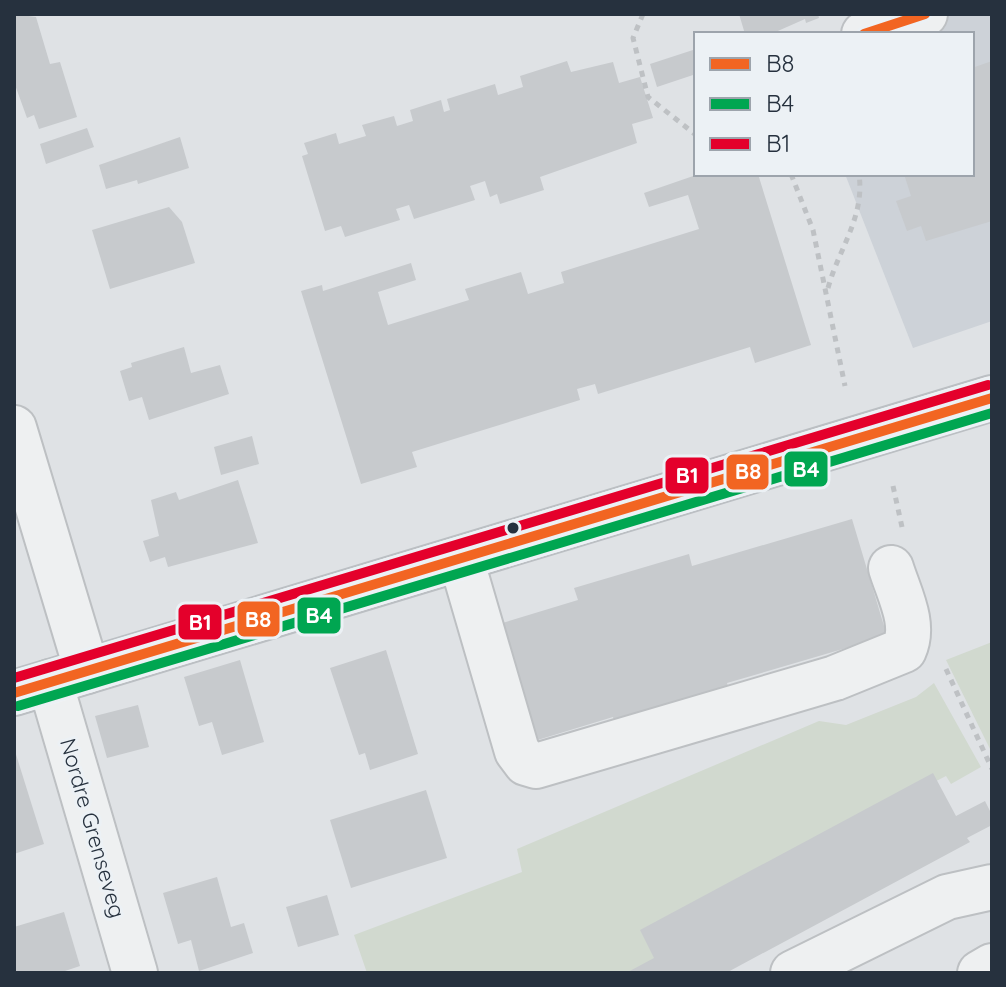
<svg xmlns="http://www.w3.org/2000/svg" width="1006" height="987" font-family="Quicksand,sans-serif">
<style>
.built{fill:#cdd2d8}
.green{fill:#d1d9cf}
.building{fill:#c7cacd}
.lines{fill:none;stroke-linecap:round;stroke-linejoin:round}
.minor-casing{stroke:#bdc0c3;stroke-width:48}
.major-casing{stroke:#bbbfc3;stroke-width:48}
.path{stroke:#bec1c4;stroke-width:5;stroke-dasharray:6 6;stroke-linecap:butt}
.minor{stroke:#eef0f1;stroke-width:44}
.major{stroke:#f3f4f5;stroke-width:44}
.bus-1-casing{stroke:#ecf1f5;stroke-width:16}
.bus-2-casing{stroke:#ecf1f5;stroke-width:16}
.bus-3-casing{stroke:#ecf1f5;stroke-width:16}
.bus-1{stroke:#f26522;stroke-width:10}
.bus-2{stroke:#00a651;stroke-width:10}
.bus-3{stroke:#e4002b;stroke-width:10}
.bus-dot{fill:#26313e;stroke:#ecf1f5;stroke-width:3}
.labels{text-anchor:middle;stroke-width:6;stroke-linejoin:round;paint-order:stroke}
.street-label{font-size:22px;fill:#26313e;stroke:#ecf1f5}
.line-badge{stroke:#ecf1f5;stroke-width:3}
.badge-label{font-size:22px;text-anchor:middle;font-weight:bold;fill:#fff}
</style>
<rect width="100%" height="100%" fill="#dfe2e5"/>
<path class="built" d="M 951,14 L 992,14 L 992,321 L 913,348 L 845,174 L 972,174 L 972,34 L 890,34 Z"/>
<g class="green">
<path d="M 992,642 L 992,753 L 946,660 Z"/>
<path d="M 934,683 L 981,767 L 951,784 L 946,776 L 647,930 L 663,960 L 638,973 L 367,973 L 354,935 L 522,872 L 517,849 L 819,721 L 846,725 L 916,697 Z"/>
</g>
<g class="building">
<path d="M 14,14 L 36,17 L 50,64 L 60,62 L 77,117 L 39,129 L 34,115 L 27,118 L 14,82 Z"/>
<path d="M 739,14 L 818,14 L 819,18 L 806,23 L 805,19 L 771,34 L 745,34 Z"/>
<path d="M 696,49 L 696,74 L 657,87 L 650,64 Z"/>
<path d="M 567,61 L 571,72 L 613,62 L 619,83 L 640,77 L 653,118 L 632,124 L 637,143 L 540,177 L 544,190 L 500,204 L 497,194 L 490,197 L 485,181 L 470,186 L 475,200 L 414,219 L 409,205 L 396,209 L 400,220 L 345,237 L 341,226 L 325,231 L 302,156 L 308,154 L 304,143 L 336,133 L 339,144 L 366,136 L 362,125 L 394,116 L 397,126 L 413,121 L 410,110 L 441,100 L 444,112 L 450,110 L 447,99 L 495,84 L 498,95 L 523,87 L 520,76 Z"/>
<path d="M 992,61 L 992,221 L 926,241 L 921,226 L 907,231 L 896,201 L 911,196 L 904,174 L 972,174 L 972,68 Z"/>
<path d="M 87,128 L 94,147 L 46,164 L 40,144 Z"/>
<path d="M 180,137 L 189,168 L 138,184 L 137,180 L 106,189 L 99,165 Z"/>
<path d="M 699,174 L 758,174 L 811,345 L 755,363 L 750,347 L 598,394 L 595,384 L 577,389 L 580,400 L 412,452 L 417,467 L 361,484 L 301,291 L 322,285 L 323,291 L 411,263 L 416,280 L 378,292 L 388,325 L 469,300 L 465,289 L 521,272 L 528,294 L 564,283 L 561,272 L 699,229 L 688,195 L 649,207 L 644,193 Z"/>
<path d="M 169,207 L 182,222 L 195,263 L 110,289 L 92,230 Z"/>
<path d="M 184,347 L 191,373 L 220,365 L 229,394 L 149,420 L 142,397 L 129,401 L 120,371 L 132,367 L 131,363 Z"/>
<path d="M 252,436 L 259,464 L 221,475 L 214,447 Z"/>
<path d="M 238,480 L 258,543 L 168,567 L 165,557 L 150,562 L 143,541 L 159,536 L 151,500 L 176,492 L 179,500 Z"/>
<path d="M 852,519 L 887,636 L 727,683 L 731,696 L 616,730 L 613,717 L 531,742 L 496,625 L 578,600 L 574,588 L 689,554 L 692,566 Z"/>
<path d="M 386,650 L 418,754 L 370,770 L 365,753 L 359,755 L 330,668 Z"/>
<path d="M 240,660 L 264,742 L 222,755 L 212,722 L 199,726 L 184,677 Z"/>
<path d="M 138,705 L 149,747 L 107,758 L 95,716 Z"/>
<path d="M 14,748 L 44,844 L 14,854 Z"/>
<path d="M 933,773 L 956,816 L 985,801 L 992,815 L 992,825 L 967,838 L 970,842 L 726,973 L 626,973 L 654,958 L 640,930 Z"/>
<path d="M 426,790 L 447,858 L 351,888 L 330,820 Z"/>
<path d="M 217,877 L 231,927 L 244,923 L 253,953 L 199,971 L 191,940 L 178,944 L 163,893 Z"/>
<path d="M 327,895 L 339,935 L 298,947 L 286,907 Z"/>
<path d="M 64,912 L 80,966 L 59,973 L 14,973 L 14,927 Z"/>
</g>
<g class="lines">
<defs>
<g id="minor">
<path d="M 864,34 L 925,14"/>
<path d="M 14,428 L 87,671"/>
<path d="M 461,559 L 517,751 L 526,763 L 536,766 L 835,678 L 904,650 C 916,624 899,594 891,568"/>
<path d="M 50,682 L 135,973"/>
<path d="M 793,973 L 947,897 L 992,887"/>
<path d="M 980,973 L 992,966"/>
</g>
<path id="major" d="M 14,693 L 992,398"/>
</defs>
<use href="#minor" class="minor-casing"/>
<use href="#major" class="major-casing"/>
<g class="path">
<path d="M 643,14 L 633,38 L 648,97 L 696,135"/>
<path d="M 791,174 L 813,230 L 845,386"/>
<path d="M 828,288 C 839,248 865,217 859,174"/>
<path d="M 893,486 L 902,527"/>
<path d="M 946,669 L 992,769"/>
</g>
<use href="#minor" class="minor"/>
<use href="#major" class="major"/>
<defs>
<g id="bus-1">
<path d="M 864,34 L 925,14"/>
<path d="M 14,693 L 992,398"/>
</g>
<path id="bus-2" d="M 18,706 L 992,413"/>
<path id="bus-3" d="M 14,678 L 988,385"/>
</defs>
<use href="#bus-1" class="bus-1-casing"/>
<use href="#bus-2" class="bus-2-casing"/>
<use href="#bus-3" class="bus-3-casing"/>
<use href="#bus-1" class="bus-1"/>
<use href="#bus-2" class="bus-2"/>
<use href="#bus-3" class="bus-3"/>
</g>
<circle class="bus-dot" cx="513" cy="528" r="7"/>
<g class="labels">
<g class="street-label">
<text transform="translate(93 828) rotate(74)" y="8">Nordre Grenseveg</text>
</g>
</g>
<g class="line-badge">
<rect x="783" y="450" width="46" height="38" rx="8" fill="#00a651"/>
<rect x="725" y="453" width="45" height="38" rx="8" fill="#f26522"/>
<rect x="664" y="456" width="46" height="39" rx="8" fill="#e4002b"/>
<rect x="296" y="596" width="46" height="39" rx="8" fill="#00a651"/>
<rect x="236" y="600" width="45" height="38" rx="8" fill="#f26522"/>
<rect x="177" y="603" width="46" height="38" rx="8" fill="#e4002b"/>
</g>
<g class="badge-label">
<text x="806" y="477">B4</text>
<text x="748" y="479">B8</text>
<text x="687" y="483">B1</text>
<text x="319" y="623">B4</text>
<text x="258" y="627">B8</text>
<text x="200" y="630">B1</text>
</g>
<rect width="1006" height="987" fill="none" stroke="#26313e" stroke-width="32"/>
<rect x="694" y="32" width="280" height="144" fill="#ecf1f5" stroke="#9da4ac" stroke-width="2"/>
<rect x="710" y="58" width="40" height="12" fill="#f26522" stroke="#9da4ac" stroke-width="2"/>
<text x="766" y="72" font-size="24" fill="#26313e">B8</text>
<rect x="710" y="98" width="40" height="12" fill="#00a651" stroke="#9da4ac" stroke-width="2"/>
<text x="766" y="112" font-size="24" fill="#26313e">B4</text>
<rect x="710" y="138" width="40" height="12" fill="#e4002b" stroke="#9da4ac" stroke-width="2"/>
<text x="766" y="152" font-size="24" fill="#26313e">B1</text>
</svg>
